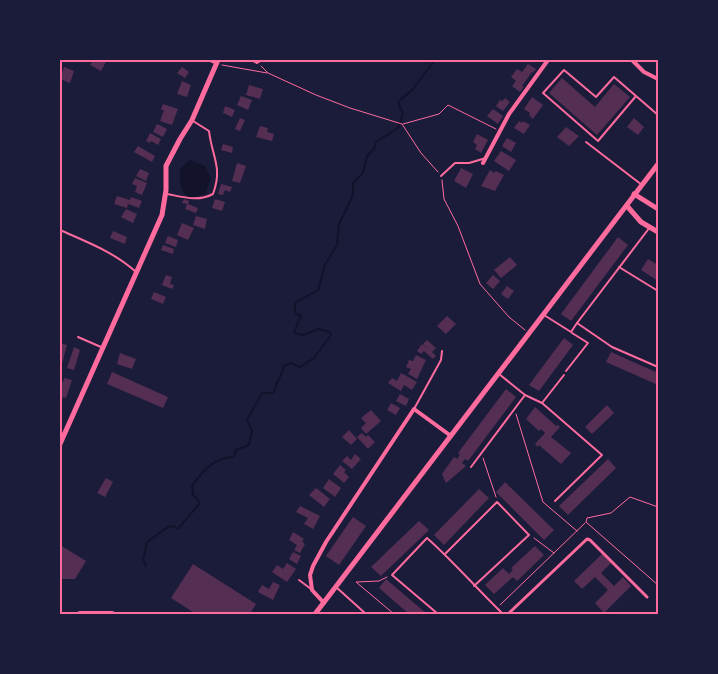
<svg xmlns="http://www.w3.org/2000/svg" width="718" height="674" font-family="'Playfair Display',serif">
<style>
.water{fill:#12122b}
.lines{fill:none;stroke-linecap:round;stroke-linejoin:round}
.stream{stroke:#12122b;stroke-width:2}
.building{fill:#542f53}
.path{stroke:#ff6b9d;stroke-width:1}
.service{stroke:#ff6b9d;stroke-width:2}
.pedestrian{stroke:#ff6b9d;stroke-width:3}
.minor{stroke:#ff6b9d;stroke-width:4}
.tertiary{stroke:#ff6b9d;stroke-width:5}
.primary{stroke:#ff6b9d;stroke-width:6}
.neatline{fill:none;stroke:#ff6b9d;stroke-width:2}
</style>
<rect width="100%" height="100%" fill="#1b1b3a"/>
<path class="water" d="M 190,160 L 205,166 L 211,178 L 205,194 L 190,198 C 179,191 180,181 180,169 Z"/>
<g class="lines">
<path class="stream" d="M 146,566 L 143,560 L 147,542 L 168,527 L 174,526 L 178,529 L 199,504 L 198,499 L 193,495 L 192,486 C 203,471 214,457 234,457 L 236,450 L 249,445 L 252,431 L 247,420 L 262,393 L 274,393 C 275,383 282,376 284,366 L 291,363 L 300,367 L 314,358 L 331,335 L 330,332 L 319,329 L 303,335 L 294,333 L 301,315 L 295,314 L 295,303 L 318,290 L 325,265 L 337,245 L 339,224 L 353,195 L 353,183 L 363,173 L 367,156 L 374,149 L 376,142 L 398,128 L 403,114 L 398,102 L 413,89 L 435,60"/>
</g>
<g class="building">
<path d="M 93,60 L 107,60 L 101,71 L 90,65 Z"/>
<path d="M 528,64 L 536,69 L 533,73 L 532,72 L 522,86 L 524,87 L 520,92 L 512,86 L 516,81 L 511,77 L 517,69 L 522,72 Z"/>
<path d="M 64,67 L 74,71 L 70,83 L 60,79 Z"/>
<path d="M 182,67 L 189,72 L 185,78 L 177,73 Z"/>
<path d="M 562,78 L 595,107 L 614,84 L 630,97 L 597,135 L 549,93 Z"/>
<path d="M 182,81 L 191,85 L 187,97 L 177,94 Z"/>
<path d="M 249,85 L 263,89 L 260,99 L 246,95 Z"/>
<path d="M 241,96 L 252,100 L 248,110 L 237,105 Z"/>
<path d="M 532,97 L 543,105 L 533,119 L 529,115 L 530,113 L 524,109 Z"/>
<path d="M 505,98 L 510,102 L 503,111 L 496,106 L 500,100 L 502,101 Z"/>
<path d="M 163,104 L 178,109 L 172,125 L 160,121 L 164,110 L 161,110 Z"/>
<path d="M 225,106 L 235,110 L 232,117 L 223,113 Z"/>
<path d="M 493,109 L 503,116 L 498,124 L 487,116 Z"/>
<path d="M 240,118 L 245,120 L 240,131 L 235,129 Z"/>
<path d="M 634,118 L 644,127 L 638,135 L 627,127 Z"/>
<path d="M 519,121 L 522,123 L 523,121 L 530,125 L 524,134 L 514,128 Z"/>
<path d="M 157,124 L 167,129 L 163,137 L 153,132 Z"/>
<path d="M 260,126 L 268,128 L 267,132 L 274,134 L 272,141 L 256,137 Z"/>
<path d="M 566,127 L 579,136 L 569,146 L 557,137 Z"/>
<path d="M 150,133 L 161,139 L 158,145 L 151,141 L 150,143 L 146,141 Z"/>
<path d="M 477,134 L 488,140 L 481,153 L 475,149 L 477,145 L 473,142 Z"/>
<path d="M 507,138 L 516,143 L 511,152 L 502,146 Z"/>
<path d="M 223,144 L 233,147 L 232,153 L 221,150 Z"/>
<path d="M 138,146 L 155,156 L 152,162 L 134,152 Z"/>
<path d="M 501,151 L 516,160 L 509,171 L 494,161 Z"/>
<path d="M 237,163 L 246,166 L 240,183 L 232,181 Z"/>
<path d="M 461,168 L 473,174 L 466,188 L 454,181 Z"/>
<path d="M 140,169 L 149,173 L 146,181 L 136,176 Z"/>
<path d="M 490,170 L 494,173 L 496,171 L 504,175 L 495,191 L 481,186 Z"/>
<path d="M 135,178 L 147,183 L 142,195 L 135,192 L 137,186 L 132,184 Z"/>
<path d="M 221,184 L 232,187 L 230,192 L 225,190 L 223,195 L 218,194 Z"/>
<path d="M 117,196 L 130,200 L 131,197 L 142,201 L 139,208 L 128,204 L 127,208 L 114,204 Z"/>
<path d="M 184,199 L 189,201 L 188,204 L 198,208 L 196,213 L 185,209 L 187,204 L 182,203 Z"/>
<path d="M 215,199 L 225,202 L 222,211 L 212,208 Z"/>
<path d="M 126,209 L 137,214 L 133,223 L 121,217 Z"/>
<path d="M 196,216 L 207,219 L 205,229 L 193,225 Z"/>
<path d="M 182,223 L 194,228 L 188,240 L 177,235 Z"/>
<path d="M 113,231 L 127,237 L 125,244 L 110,238 Z"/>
<path d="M 168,236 L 178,240 L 176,247 L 165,243 Z"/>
<path d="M 618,237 L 628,245 L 571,321 L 561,314 Z"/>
<path d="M 163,245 L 174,249 L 173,254 L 161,250 Z"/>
<path d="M 510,257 L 517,265 L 501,278 L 494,270 Z"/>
<path d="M 648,259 L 658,265 L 658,281 L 641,270 Z"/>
<path d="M 166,275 L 172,277 L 170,284 L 174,285 L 172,289 L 162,285 Z"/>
<path d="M 493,275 L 500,281 L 493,289 L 486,283 Z"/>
<path d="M 507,286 L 514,291 L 508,299 L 501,294 Z"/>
<path d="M 154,292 L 166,297 L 163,304 L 151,299 Z"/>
<path d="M 447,316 L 456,324 L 446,334 L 437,326 Z"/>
<path d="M 564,338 L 573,345 L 539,391 L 529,385 Z"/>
<path d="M 427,340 L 436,348 L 432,352 L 436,356 L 433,359 L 424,351 L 421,354 L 417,351 L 422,344 L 428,349 L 423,344 Z"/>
<path d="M 60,343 L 67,345 L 61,368 L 60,368 Z"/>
<path d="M 74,347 L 80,350 L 74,370 L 67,368 Z"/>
<path d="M 611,352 L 658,373 L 658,385 L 606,362 Z"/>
<path d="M 120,353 L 136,359 L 132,369 L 117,364 Z"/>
<path d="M 416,355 L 426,360 L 417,379 L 408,374 L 411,369 L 406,367 L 409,360 L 413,361 Z"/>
<path d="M 112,372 L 168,397 L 163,408 L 107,384 Z"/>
<path d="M 401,373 L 417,382 L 412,390 L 404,385 L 401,391 L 388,383 L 392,378 L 397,381 Z"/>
<path d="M 64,378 L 72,380 L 66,398 L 63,397 L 60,405 L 60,381 L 63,382 Z"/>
<path d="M 506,389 L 516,397 L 468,461 L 465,459 L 462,463 L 466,466 L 446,483 L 442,474 L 454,457 L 457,459 L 460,455 L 458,453 Z"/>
<path d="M 400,394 L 409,399 L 406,406 L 396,401 Z"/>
<path d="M 391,403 L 400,408 L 396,415 L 387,410 Z"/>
<path d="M 607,405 L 614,413 L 592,434 L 585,427 Z"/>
<path d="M 535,407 L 556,426 L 558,425 L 560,427 L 551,437 L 571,453 L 561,464 L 539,445 L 538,447 L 535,444 L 545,433 L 541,429 L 539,431 L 526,419 Z"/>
<path d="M 371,410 L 381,421 L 366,434 L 361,428 L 366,423 L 361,418 Z"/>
<path d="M 349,430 L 357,439 L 351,445 L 342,437 Z"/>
<path d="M 362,433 L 366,437 L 368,435 L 375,442 L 368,449 L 357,437 Z"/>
<path d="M 355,454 L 361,459 L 352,469 L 342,461 L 347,456 L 351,460 Z"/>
<path d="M 608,459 L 616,468 L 568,515 L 559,506 Z"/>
<path d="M 340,465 L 346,470 L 344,472 L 349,477 L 344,483 L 333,474 Z"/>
<path d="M 106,478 L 113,482 L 105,497 L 97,493 Z"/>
<path d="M 329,479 L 341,488 L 335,497 L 323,488 Z"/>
<path d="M 505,482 L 554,530 L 544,540 L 496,492 Z"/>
<path d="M 316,488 L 330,499 L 324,507 L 309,495 Z"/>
<path d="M 479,489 L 489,498 L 444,545 L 434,535 Z"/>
<path d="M 300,506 L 320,516 L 313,529 L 304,524 L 308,518 L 296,512 Z"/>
<path d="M 353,517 L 366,526 L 339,565 L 326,556 Z"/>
<path d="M 419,521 L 429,530 L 381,576 L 371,567 Z"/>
<path d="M 293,532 L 304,539 L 302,541 L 305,544 L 300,553 L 294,550 L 297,545 L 289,540 Z"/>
<path d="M 60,545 L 86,561 L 75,579 L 60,579 Z"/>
<path d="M 535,546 L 544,555 L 517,581 L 513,577 L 494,594 L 485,585 L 503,568 L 509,574 L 513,570 L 511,568 Z"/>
<path d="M 293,552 L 301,556 L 297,564 L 289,559 Z"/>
<path d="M 602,554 L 611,563 L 601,573 L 614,586 L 623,577 L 631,586 L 604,613 L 595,603 L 608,590 L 595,577 L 582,589 L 574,581 Z"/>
<path d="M 287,563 L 296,569 L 287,582 L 272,572 L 277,565 L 283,569 Z"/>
<path d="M 193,564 L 256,604 L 250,614 L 196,614 L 171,598 Z"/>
<path d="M 386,579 L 427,614 L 409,614 L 379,588 Z"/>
<path d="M 273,582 L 280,585 L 273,600 L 258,592 L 262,585 L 269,589 Z"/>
</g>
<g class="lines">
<g class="path">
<path d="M 222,65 L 267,73"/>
<path d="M 261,66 L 268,73 L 316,95 L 350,108 L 402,124 L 421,153 L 438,172"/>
<path d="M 403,124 L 439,114 L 448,105 L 496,129"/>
<path d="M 442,180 L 444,199 L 458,226 L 480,284 L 509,317 L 525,330"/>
<path d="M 516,414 L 543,502 L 577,531"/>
<path d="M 483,458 L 496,497"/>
<path d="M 658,507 L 630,497 L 611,513 L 587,518 L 586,522 L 658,585"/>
<path d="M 534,538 L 554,553"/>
<path d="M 387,577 L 379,581 L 356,582 L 394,614"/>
<path d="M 500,605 L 585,523"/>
</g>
<g class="service">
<path d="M 208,60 L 215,63"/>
<path d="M 251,60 L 257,63 L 262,60"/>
<path d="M 636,96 L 598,141 L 543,93 L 564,70 L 596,97 L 614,77 L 658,115"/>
<path d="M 586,142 L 642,185"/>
<path d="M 441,176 L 455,163 L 469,163 L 486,158"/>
<path d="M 167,194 C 183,197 198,202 213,194 C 223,167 212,157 209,131 L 193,121"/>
<path d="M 60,230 C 87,242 114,252 136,272"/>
<path d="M 619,267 L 658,291"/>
<path d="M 544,315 L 571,332 L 577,323 L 612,347 L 658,367"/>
<path d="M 577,323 L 650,227"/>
<path d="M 78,337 L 101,347"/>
<path d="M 566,371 L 588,343 L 572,333"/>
<path d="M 525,395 L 542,403 L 564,375"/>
<path d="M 542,403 L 602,455 L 555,501"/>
<path d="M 414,409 L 441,360 L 442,351"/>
<path d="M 471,467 L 525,395 L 499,374"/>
<path d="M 445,554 L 497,502 L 529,535 L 474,586"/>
<path d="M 299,580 L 311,589"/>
<path d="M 336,587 L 366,614"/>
<path d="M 438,614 L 392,575 L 427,538 C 454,562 477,589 503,614"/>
</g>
<path class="pedestrian" d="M 508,614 L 587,539 L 590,540 L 647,597"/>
<g class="minor">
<path d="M 632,60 L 644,72 L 658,79"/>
<path d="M 483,163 L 509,114 L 548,60"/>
<path d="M 324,603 L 312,590 L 310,575 L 313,566 L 326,542 L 414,409 L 451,436"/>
</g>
<g class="tertiary">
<path d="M 634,194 L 658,209"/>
<path d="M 627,206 L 641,222 L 658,232"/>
<path d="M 60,444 L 162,215 L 166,190 L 166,166 L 180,139 L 192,120 L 218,60"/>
<path d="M 315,614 L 658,164"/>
</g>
<path class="primary" d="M 80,614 L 112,614"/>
</g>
<rect width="718" height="674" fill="none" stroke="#1b1b3a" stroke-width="122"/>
<rect x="61" y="61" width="596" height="552" class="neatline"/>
</svg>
